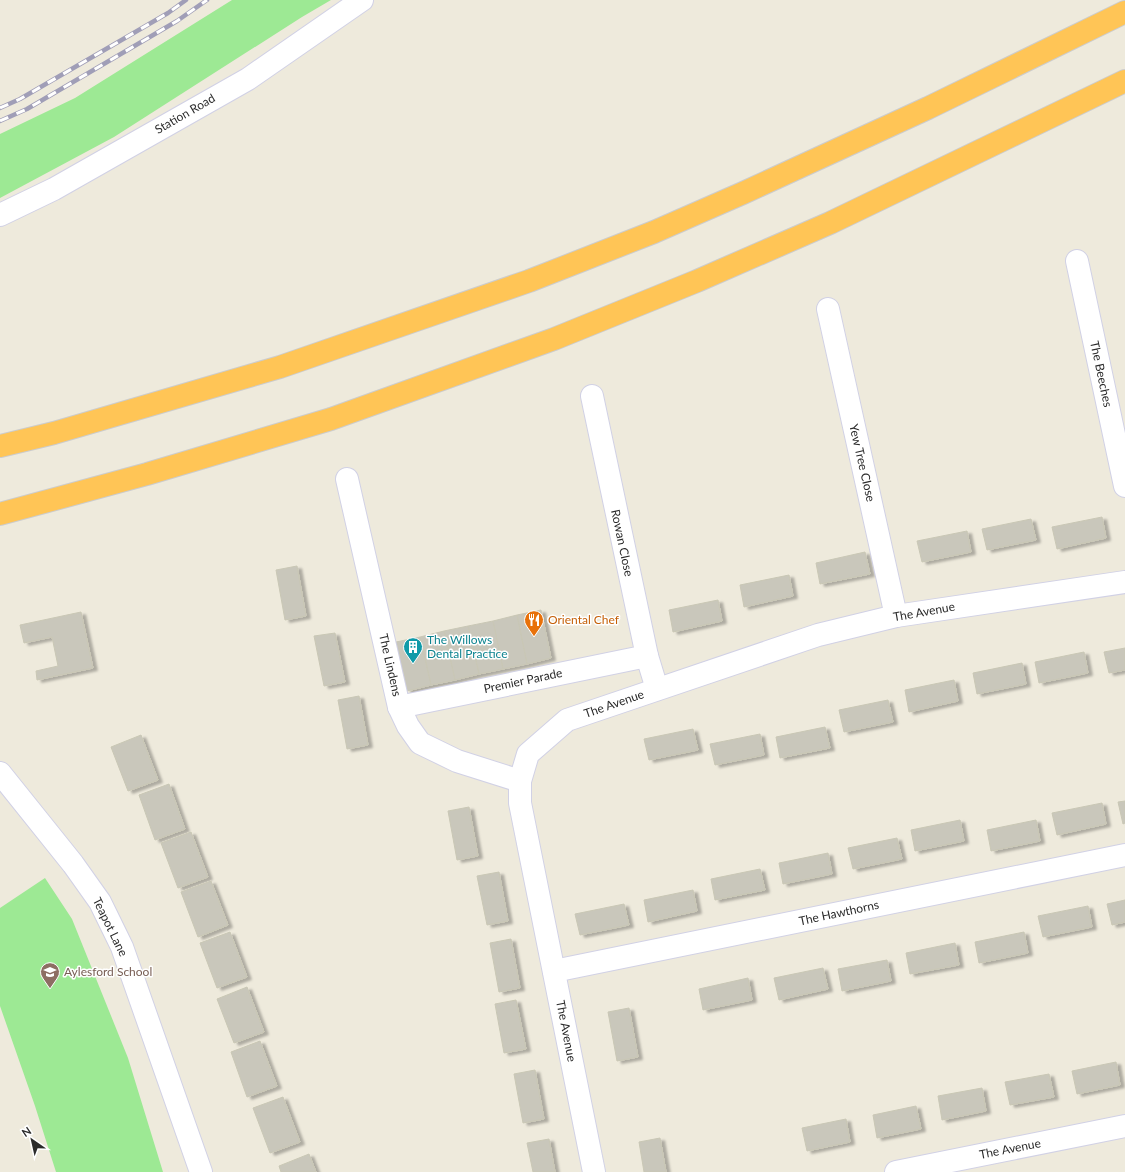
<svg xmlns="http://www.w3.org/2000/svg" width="1125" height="1172" font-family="Lato,sans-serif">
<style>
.green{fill:#9de994}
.building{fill:#c9c7bb;stroke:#c9c7b5;filter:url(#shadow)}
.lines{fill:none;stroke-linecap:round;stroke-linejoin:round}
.minor-casing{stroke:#d1d1e5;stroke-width:24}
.tertiary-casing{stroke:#d1d1e5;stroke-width:24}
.motorway-casing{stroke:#ccc;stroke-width:24}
.minor{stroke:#fff;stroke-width:22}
.tertiary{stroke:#fff;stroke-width:22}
.motorway{stroke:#ffc556;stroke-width:22}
.rail-casing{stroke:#a09eb7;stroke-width:4.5}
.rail{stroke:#fff;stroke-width:3;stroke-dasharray:9;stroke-linecap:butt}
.labels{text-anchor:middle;stroke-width:3;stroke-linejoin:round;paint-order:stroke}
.street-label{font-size:12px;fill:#2b2b2b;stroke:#fff}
.food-label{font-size:12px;fill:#c56008;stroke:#fff;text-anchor:start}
.culture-label{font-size:12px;fill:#0d838f;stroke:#fff;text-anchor:start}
.education-label{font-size:12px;fill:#785e54;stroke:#fff;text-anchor:start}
</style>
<defs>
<filter id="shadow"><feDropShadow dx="4.5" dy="2.5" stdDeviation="1" flood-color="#0004"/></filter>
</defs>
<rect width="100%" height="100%" fill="#eeeadc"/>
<g class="green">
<path d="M 232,0 L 331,0 L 302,17 L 114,137 L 0,198 L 0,134 L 75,98 Z"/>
<path d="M 45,878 L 72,919 L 128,1058 L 163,1172 L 56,1172 L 35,1106 L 0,1006 L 0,908 Z"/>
</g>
<g class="building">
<path d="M 1102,517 L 1106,538 L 1057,549 L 1052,527 Z"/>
<path d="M 1031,519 L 1036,540 L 987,550 L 982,529 Z"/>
<path d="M 967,531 L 971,552 L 922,562 L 917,541 Z"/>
<path d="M 865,552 L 870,574 L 820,584 L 816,563 Z"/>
<path d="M 297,566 L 306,616 L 285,620 L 276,570 Z"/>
<path d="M 789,575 L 793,596 L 744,607 L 740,585 Z"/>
<path d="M 718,600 L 722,621 L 673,632 L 669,610 Z"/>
<path d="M 541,610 L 551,658 L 527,664 L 517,615 Z"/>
<path d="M 81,612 L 93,668 L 37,680 L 36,671 L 58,666 L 52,637 L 24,643 L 20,625 Z"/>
<path d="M 517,615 L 527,664 L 503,669 L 493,621 Z"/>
<path d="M 493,621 L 503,669 L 479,674 L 468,626 Z"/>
<path d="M 468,626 L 479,674 L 455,680 L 444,631 Z"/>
<path d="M 444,631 L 455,680 L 431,685 L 420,637 Z"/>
<path d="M 335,633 L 345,682 L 324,686 L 314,636 Z"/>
<path d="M 420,637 L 431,685 L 407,691 L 396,642 Z"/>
<path d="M 1125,648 L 1125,670 L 1109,673 L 1104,652 Z"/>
<path d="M 1084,652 L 1088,673 L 1039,683 L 1035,662 Z"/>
<path d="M 1022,663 L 1026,684 L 977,694 L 973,673 Z"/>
<path d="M 954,680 L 958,701 L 909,712 L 905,690 Z"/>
<path d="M 359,696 L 368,745 L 347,749 L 338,700 Z"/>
<path d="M 888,700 L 893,722 L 844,732 L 839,710 Z"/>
<path d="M 825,727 L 830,748 L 780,758 L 776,737 Z"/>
<path d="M 693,729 L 698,750 L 649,760 L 644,739 Z"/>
<path d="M 760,734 L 764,755 L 715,765 L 710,744 Z"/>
<path d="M 141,735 L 158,780 L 128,791 L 111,747 Z"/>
<path d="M 169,784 L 185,829 L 155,840 L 139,795 Z"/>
<path d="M 1125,801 L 1125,823 L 1123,824 L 1118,802 Z"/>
<path d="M 1102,803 L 1106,824 L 1057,835 L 1052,813 Z"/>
<path d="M 469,807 L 478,856 L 457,860 L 448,811 Z"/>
<path d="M 960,820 L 964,841 L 915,851 L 911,830 Z"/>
<path d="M 1036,820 L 1040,841 L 991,851 L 987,830 Z"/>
<path d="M 191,832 L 208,877 L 178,888 L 161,843 Z"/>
<path d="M 897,838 L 902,859 L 853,869 L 848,848 Z"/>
<path d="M 828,853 L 832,874 L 783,884 L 779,863 Z"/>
<path d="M 760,869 L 765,890 L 715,900 L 711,879 Z"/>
<path d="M 499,872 L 508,921 L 487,925 L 477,876 Z"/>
<path d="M 211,881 L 228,925 L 198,937 L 181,892 Z"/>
<path d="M 693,890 L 697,911 L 648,922 L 644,900 Z"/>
<path d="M 1125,900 L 1125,922 L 1112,925 L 1107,904 Z"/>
<path d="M 624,904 L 629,925 L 580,935 L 575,914 Z"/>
<path d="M 1088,906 L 1092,927 L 1043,937 L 1038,916 Z"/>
<path d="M 230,932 L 247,977 L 217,988 L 200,943 Z"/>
<path d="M 1024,932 L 1028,953 L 979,963 L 975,942 Z"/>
<path d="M 511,939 L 520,988 L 499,992 L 490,943 Z"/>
<path d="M 955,943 L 959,965 L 910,974 L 906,953 Z"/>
<path d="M 887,960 L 891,981 L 842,991 L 838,969 Z"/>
<path d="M 823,968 L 828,989 L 779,1000 L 774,978 Z"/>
<path d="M 748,978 L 752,1000 L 703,1010 L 699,989 Z"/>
<path d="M 247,987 L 264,1032 L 234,1043 L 217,999 Z"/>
<path d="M 516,1000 L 526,1049 L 504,1053 L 495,1004 Z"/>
<path d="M 629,1008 L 638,1057 L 617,1061 L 608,1012 Z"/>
<path d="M 260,1041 L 277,1086 L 247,1097 L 231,1052 Z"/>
<path d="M 1116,1062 L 1120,1085 L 1077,1094 L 1072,1071 Z"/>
<path d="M 535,1070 L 544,1119 L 523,1123 L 514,1074 Z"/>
<path d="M 1049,1074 L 1054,1097 L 1010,1105 L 1005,1082 Z"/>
<path d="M 982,1088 L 986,1111 L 942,1120 L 938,1096 Z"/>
<path d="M 283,1097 L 300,1142 L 270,1153 L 253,1108 Z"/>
<path d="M 916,1106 L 921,1129 L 877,1138 L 873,1115 Z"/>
<path d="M 846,1119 L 850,1142 L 807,1151 L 802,1128 Z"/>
<path d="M 660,1138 L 666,1172 L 644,1172 L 639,1142 Z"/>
<path d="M 549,1139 L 555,1172 L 533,1172 L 527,1143 Z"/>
<path d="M 309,1154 L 316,1172 L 281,1172 L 279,1166 Z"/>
</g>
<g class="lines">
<defs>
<g id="minor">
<path d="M 1077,261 L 1125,486"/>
<path d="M 828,309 L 896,616"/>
<path d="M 592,396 L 647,656 L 657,689"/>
<path d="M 347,479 L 399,707 L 408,726 L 420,743 L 457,761 L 520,781"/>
<path d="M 399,707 L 647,656"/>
<path d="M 0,773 L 73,864 L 100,902 L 122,947 L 201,1172"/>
<path d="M 554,971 L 1125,855"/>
<path d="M 594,1172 L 520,803 L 520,781 L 528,754 L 567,720 L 818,635 L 896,616 L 1125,582"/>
<path d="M 896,1172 L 1125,1126"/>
</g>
<path id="tertiary" d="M 0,215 L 54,189 L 248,79 L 362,0"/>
<g id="motorway">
<path d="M 0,446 L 54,433 L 280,367 L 529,281 L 654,232 L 743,193 L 928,108 L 1125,12"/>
<path d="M 0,514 L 147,474 L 331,419 L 554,339 L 697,281 L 830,223 L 1125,81"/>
</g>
</defs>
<use href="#minor" class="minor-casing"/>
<use href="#tertiary" class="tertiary-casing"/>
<use href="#motorway" class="motorway-casing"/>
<use href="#minor" class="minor"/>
<use href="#tertiary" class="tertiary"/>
<use href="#motorway" class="motorway"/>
<defs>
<g id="rail">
<path d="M 0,108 L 20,99 L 168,13 L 186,0"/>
<path d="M 0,121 L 27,109 L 177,21 L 207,0"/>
</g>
</defs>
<use href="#rail" class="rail-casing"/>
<use href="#rail" class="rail"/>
</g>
<defs>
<symbol id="restaurant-pin" viewBox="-11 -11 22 30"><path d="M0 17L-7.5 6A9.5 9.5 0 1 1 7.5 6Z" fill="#e8710a" stroke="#fff"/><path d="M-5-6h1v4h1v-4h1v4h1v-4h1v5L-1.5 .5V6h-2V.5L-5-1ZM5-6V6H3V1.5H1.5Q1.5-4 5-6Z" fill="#fff"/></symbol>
<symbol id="building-pin" viewBox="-11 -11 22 30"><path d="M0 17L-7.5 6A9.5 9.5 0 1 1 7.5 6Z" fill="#0f9aa8" stroke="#fff"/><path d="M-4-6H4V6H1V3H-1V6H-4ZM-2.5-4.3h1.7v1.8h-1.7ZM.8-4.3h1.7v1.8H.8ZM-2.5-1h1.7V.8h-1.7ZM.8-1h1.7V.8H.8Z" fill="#fff"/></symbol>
<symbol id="school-pin" viewBox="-11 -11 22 30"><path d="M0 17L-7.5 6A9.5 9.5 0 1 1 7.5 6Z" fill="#8d6e63" stroke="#fff"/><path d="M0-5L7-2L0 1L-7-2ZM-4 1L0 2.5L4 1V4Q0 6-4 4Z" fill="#fff"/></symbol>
</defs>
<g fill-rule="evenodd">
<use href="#restaurant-pin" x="523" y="609" width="22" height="30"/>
<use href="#building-pin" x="402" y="636" width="22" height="30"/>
<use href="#school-pin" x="39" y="961" width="22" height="30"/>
</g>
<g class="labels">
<g class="street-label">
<text transform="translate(185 114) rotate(-30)" y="4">Station Road</text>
<text transform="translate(1101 374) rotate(78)" y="4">The Beeches</text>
<text transform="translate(862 463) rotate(77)" y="4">Yew Tree Close</text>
<text transform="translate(622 543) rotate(78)" y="4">Rowan Close</text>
<text transform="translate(924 612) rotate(-10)" y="4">The Avenue</text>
<text transform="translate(390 665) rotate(77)" y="4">The Lindens</text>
<text transform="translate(523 681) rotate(-12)" y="4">Premier Parade</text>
<text transform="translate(614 704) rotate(-19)" y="4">The Avenue</text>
<text transform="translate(839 913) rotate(-12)" y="4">The Hawthorns</text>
<text transform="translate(110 927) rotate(64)" y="4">Teapot Lane</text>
<text transform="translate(566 1031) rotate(79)" y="4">The Avenue</text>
<text transform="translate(1010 1149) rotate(-11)" y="4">The Avenue</text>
</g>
<g class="food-label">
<text x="548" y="624">Oriental Chef</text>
</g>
<g class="culture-label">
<text x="427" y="644">The Willows<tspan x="427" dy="14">Dental Practice</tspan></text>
</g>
<g class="education-label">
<text x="64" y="976">Aylesford School</text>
</g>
</g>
<g transform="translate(32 1140) rotate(326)" stroke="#ffffff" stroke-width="3" paint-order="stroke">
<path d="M0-3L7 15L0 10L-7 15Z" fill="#2b2b2b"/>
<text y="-6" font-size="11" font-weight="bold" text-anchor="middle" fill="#2b2b2b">N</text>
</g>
</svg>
